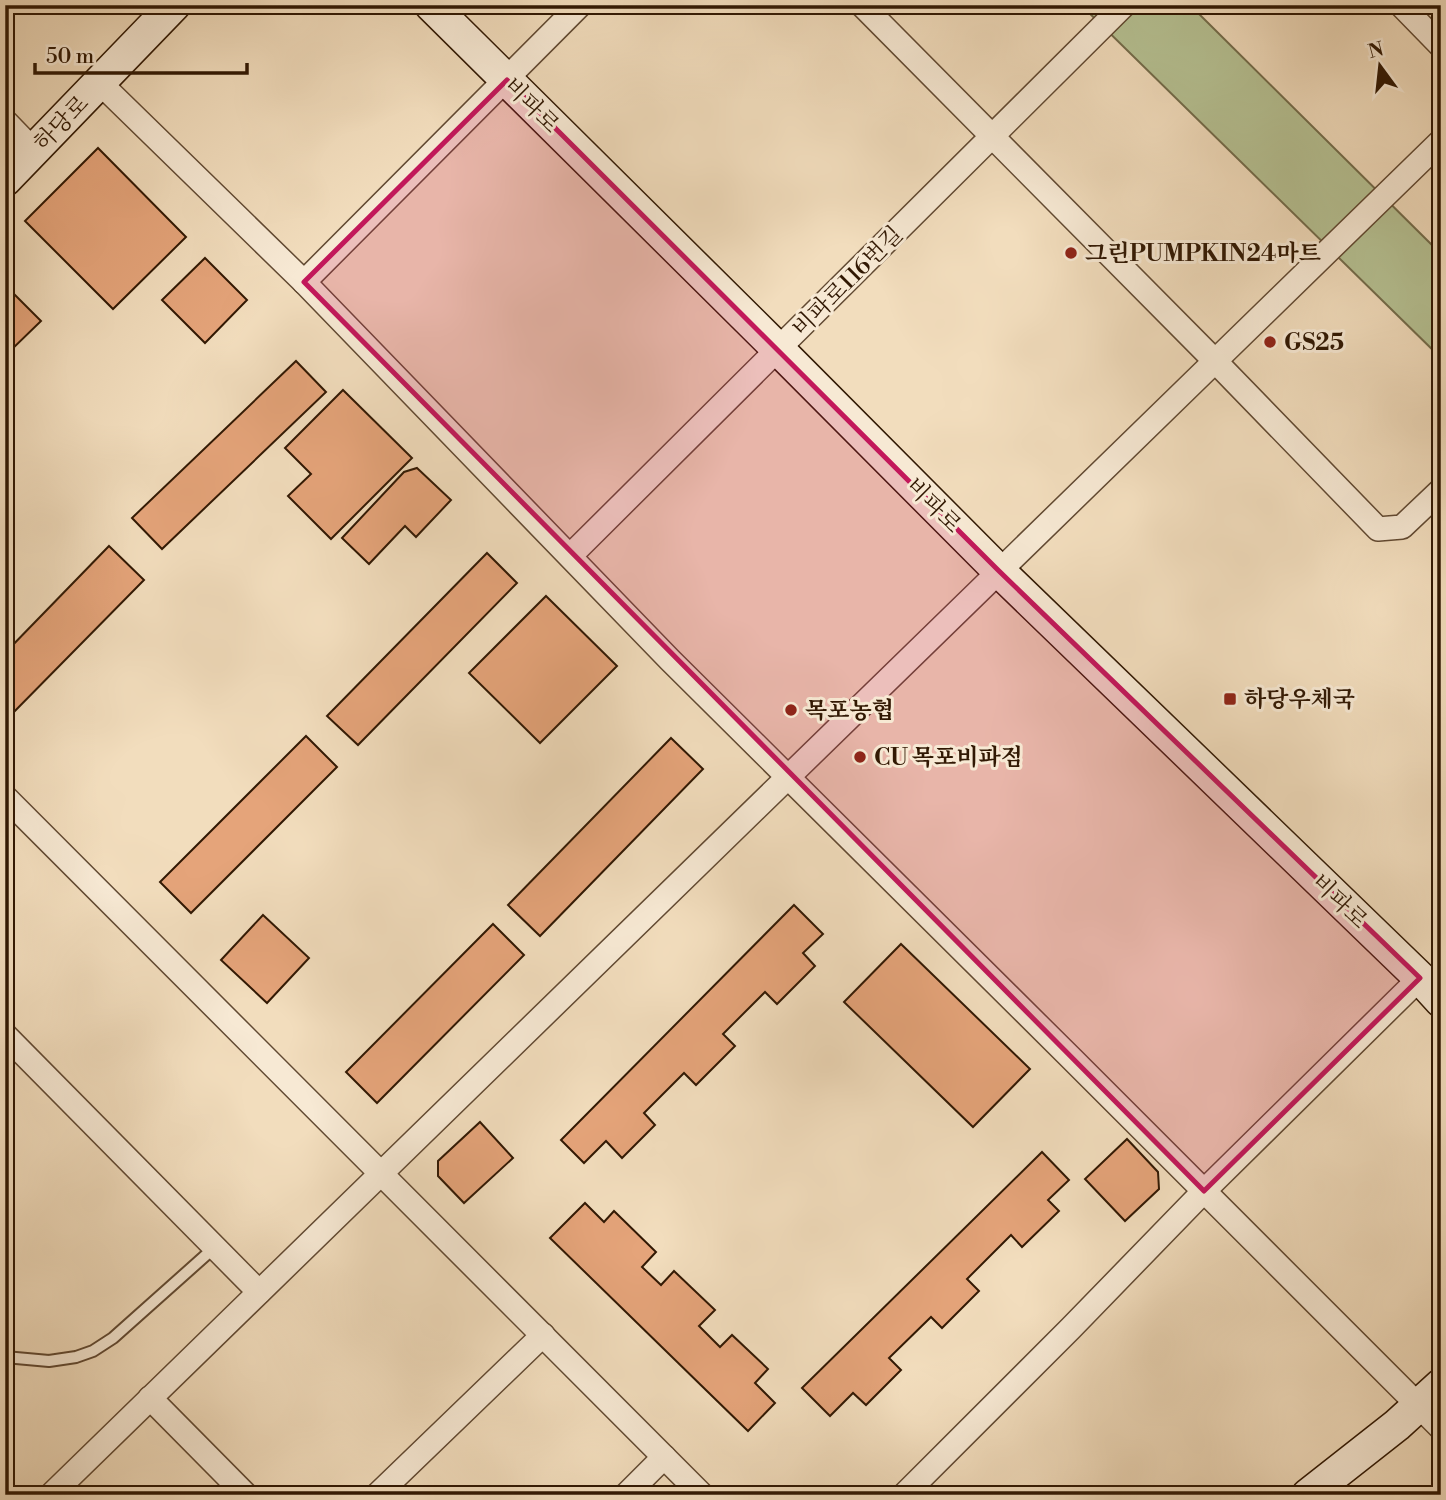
<svg xmlns="http://www.w3.org/2000/svg" width="1446" height="1500" font-family="'Libre Bodoni','Noto Serif KR',serif">
<style>
.green{fill:#b6c294;stroke:#746d4c;stroke-width:2}
.building{fill:#e5a47a;stroke:#311803;stroke-width:2}
.lines{fill:none;stroke-linecap:round;stroke-linejoin:round}
.lane-casing{stroke:#614932;stroke-width:14}
.street-casing{stroke:#614932;stroke-width:26}
.secondary-casing{stroke:#311803;stroke-width:35}
.lane{stroke:#f7e9d4;stroke-width:10}
.street{stroke:#f7e9d4;stroke-width:23}
.secondary{stroke:#f7e9d4;stroke-width:32}
.marked{fill:#c2185b;fill-opacity:0.2;stroke:#c2185b;stroke-width:5;stroke-linejoin:round}
.poi-dot{fill:#8f2418;stroke:#f7e9d4;stroke-width:2.5}
.labels{text-anchor:middle;stroke-width:6;stroke-linejoin:round;paint-order:stroke}
.street-label{font-size:23px;fill:#311803;stroke:#f7e9d4}
.poi-label{font-size:23px;font-weight:bold;fill:#311803;stroke:#f7e9d4;text-anchor:start}
</style>
<rect width="100%" height="100%" fill="#f2ddbd"/>
<filter id="stains"><feTurbulence type="fractalNoise" baseFrequency=".00286" numOctaves="4"/><feColorMatrix values="0 0 0 0 .2 0 0 0 0 .09 0 0 0 0 .02 0 0 0 .5 -.17"/></filter>
<radialGradient id="worn" r=".72"><stop offset=".6" stop-color="#630" stop-opacity="0"/><stop offset="1" stop-color="#630" stop-opacity=".3"/></radialGradient>
<path class="green" d="M 1081,5 L 1190,5 L 1441,254 L 1441,358 Z"/>
<g class="building">
<path d="M 98,148 L 186,237 L 113,309 L 25,221 Z"/>
<path d="M 205,258 L 247,300 L 205,343 L 162,300 Z"/>
<path d="M 8,288 L 41,321 L 5,356 L 5,291 Z"/>
<path d="M 296,361 L 326,392 L 162,549 L 132,518 Z"/>
<path d="M 343,390 L 412,458 L 331,539 L 288,496 L 311,474 L 285,448 Z"/>
<path d="M 417,468 L 451,500 L 416,537 L 405,526 L 369,564 L 342,538 L 404,472 Z"/>
<path d="M 109,546 L 144,580 L 5,721 L 5,653 Z"/>
<path d="M 487,553 L 517,583 L 358,745 L 327,716 Z"/>
<path d="M 546,596 L 617,666 L 540,743 L 469,673 Z"/>
<path d="M 306,736 L 337,767 L 191,913 L 160,882 Z"/>
<path d="M 671,738 L 703,769 L 540,936 L 508,905 Z"/>
<path d="M 794,905 L 823,934 L 803,953 L 815,966 L 777,1004 L 765,992 L 723,1034 L 735,1046 L 696,1085 L 684,1073 L 644,1113 L 655,1125 L 622,1158 L 606,1141 L 584,1163 L 561,1140 Z"/>
<path d="M 263,915 L 309,958 L 267,1003 L 221,960 Z"/>
<path d="M 493,924 L 524,955 L 377,1103 L 346,1072 Z"/>
<path d="M 901,944 L 1030,1069 L 973,1127 L 844,1002 Z"/>
<path d="M 480,1122 L 513,1158 L 464,1203 L 438,1176 L 438,1161 Z"/>
<path d="M 1127,1139 L 1158,1172 L 1159,1189 L 1125,1221 L 1085,1179 Z"/>
<path d="M 1042,1152 L 1069,1180 L 1048,1200 L 1059,1211 L 1022,1247 L 1011,1235 L 967,1279 L 979,1291 L 942,1328 L 931,1317 L 889,1358 L 901,1370 L 866,1405 L 853,1393 L 830,1416 L 802,1388 Z"/>
<path d="M 585,1203 L 604,1222 L 614,1211 L 656,1252 L 642,1267 L 661,1285 L 674,1271 L 715,1310 L 699,1326 L 720,1347 L 732,1335 L 768,1369 L 755,1383 L 775,1403 L 748,1431 L 550,1238 Z"/>
</g>
<g class="lines">
<defs>
<path id="lane" d="M 5,1357 L 49,1361 L 76,1357 L 93,1351 L 113,1338 L 215,1247"/>
<g id="street">
<path d="M 862,5 L 1215,361 L 1378,529 L 1402,527 L 1441,490"/>
<path d="M 1401,5 L 1441,46"/>
<path d="M 100,83 L 304,282 L 670,660 L 1072,1059 L 1441,1428"/>
<path d="M 5,121 L 34,151"/>
<path d="M 304,282 L 580,5"/>
<path d="M 570,556 L 1124,5"/>
<path d="M 5,797 L 702,1495"/>
<path d="M 5,1035 L 259,1292"/>
<path d="M 150,1398 L 246,1495"/>
<path d="M 51,1495 L 1441,141"/>
<path d="M 377,1495 L 543,1335"/>
<path d="M 626,1495 L 664,1457"/>
<path d="M 904,1495 L 1071,1328 L 1204,1191 L 1420,978"/>
</g>
<g id="secondary">
<path d="M 431,5 L 778,349 L 999,571 L 1420,978 L 1441,1001"/>
<path d="M 5,180 L 174,5"/>
<path d="M 1308,1495 L 1397,1425 L 1441,1385"/>
</g>
</defs>
<use href="#lane" class="lane-casing"/>
<use href="#street" class="street-casing"/>
<use href="#secondary" class="secondary-casing"/>
<use href="#lane" class="lane"/>
<use href="#street" class="street"/>
<use href="#secondary" class="secondary"/>
</g>
<path class="marked" d="M 507,80 L 999,571 L 1420,978 L 1204,1191 L 304,282 Z"/>
<g class="poi-dot">
<circle cx="1071" cy="253" r="7"/>
<circle cx="1270" cy="342" r="7"/>
<rect x="1223" y="692" width="14" height="14" rx="3.5"/>
<circle cx="791" cy="710" r="7"/>
<circle cx="860" cy="757" r="7"/>
</g>
<g class="labels">
<g class="street-label">
<text transform="translate(532 105) rotate(45)" y="8">비파로</text>
<text transform="translate(61 123) rotate(-46)" y="8">하당로</text>
<text transform="translate(847 281) rotate(-45)" y="8">비파로116번길</text>
<text transform="translate(934 505) rotate(45)" y="8">비파로</text>
<text transform="translate(1340 901) rotate(44)" y="8">비파로</text>
</g>
<g class="poi-label">
<text x="1085" y="261">그린PUMPKIN24마트</text>
<text x="1284" y="350">GS25</text>
<text x="1244" y="707">하당우체국</text>
<text x="805" y="718">목포농협</text>
<text x="874" y="765">CU 목포비파점</text>
</g>
</g>
<rect width="1446" height="1500" fill="none" stroke="#f2ddbd" stroke-width="28"/>
<rect x="7" y="7" width="1432" height="1486" fill="none" stroke="#311803" stroke-width="3.5"/>
<rect x="14" y="14" width="1418" height="1472" fill="none" stroke="#311803" stroke-width="2"/>
<g transform="translate(1380 66) rotate(345)" stroke="#f7e9d4" stroke-width="5" paint-order="stroke">
<path d="M0-5L12 26L0 18L-12 26Z" fill="#311803"/>
<text y="-10" font-size="19" font-weight="bold" text-anchor="middle" fill="#311803">N</text>
</g>
<path d="M35 63v10h212v-10" fill="none" stroke="#311803" stroke-width="3.5"/>
<text x="46" y="63" font-size="21" fill="#311803" stroke="#f7e9d4" stroke-width="5" paint-order="stroke">50 m</text>
<rect width="100%" height="100%" filter="url(#stains)"/>
<rect width="100%" height="100%" fill="url(#worn)"/>
</svg>
